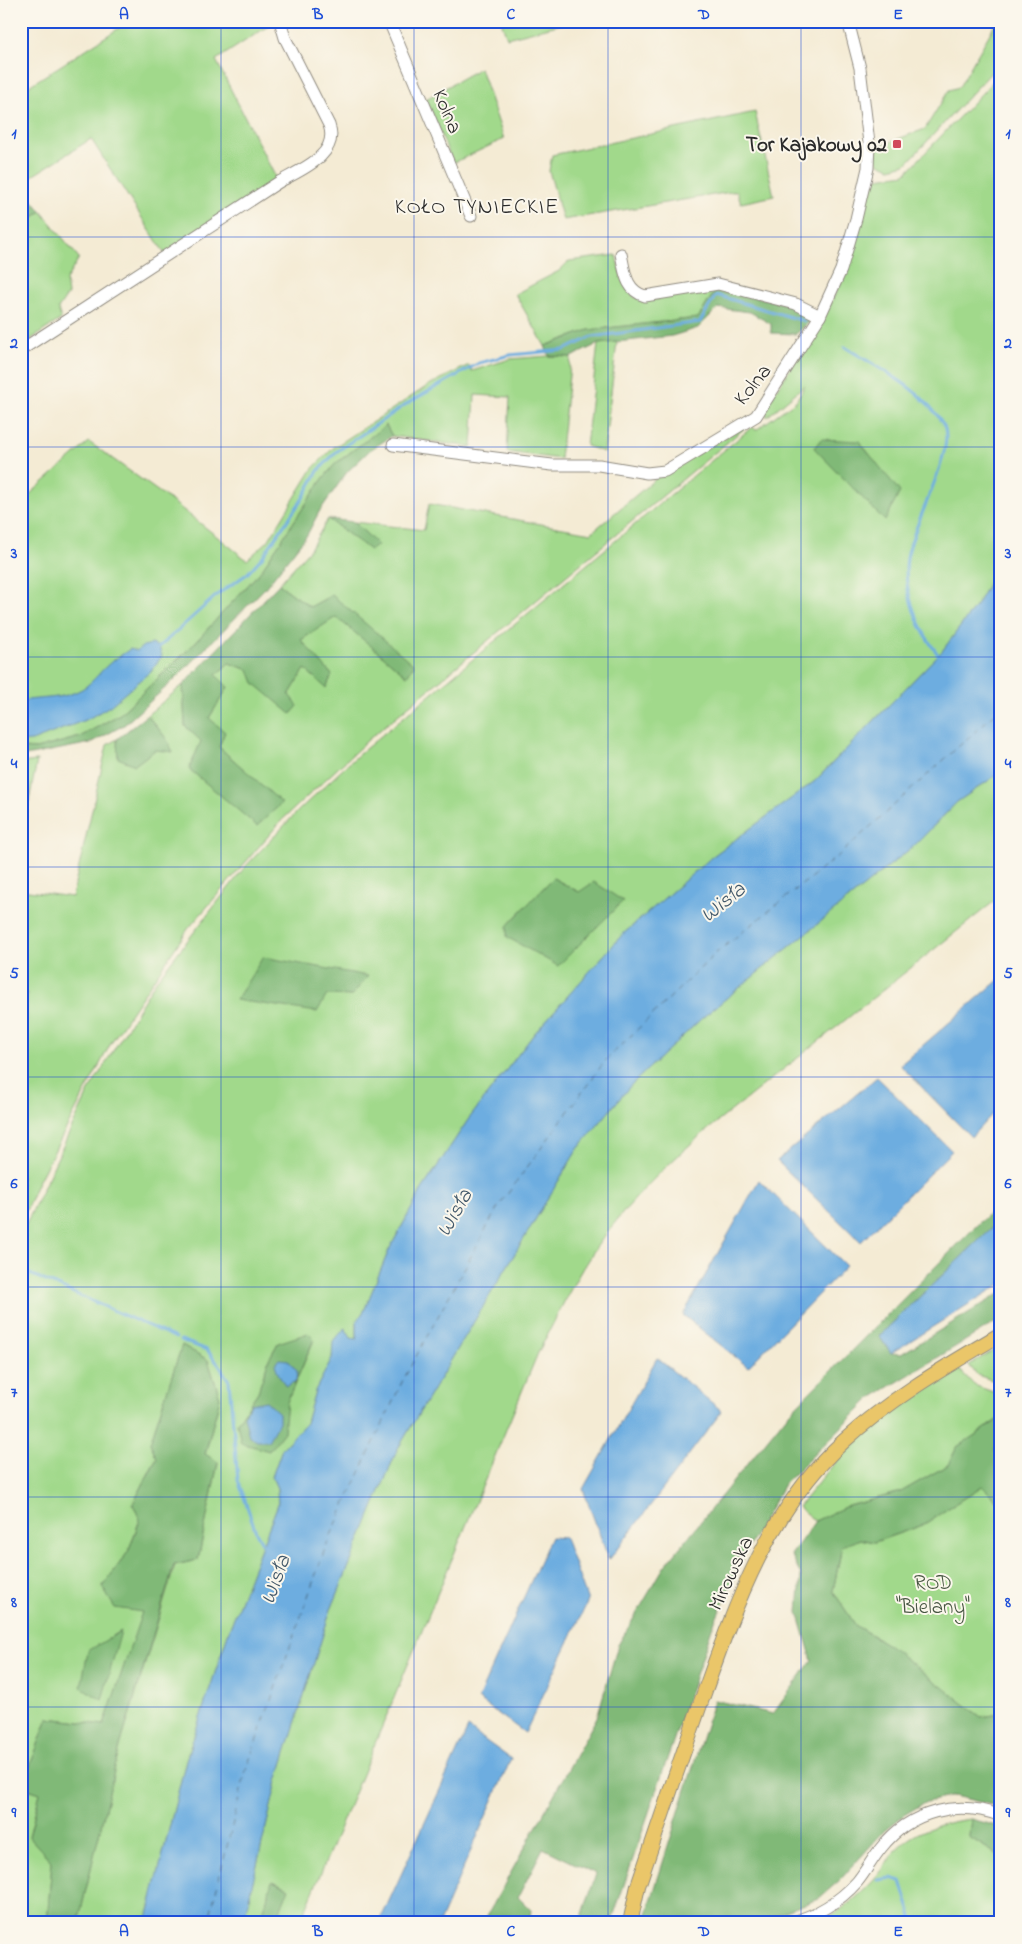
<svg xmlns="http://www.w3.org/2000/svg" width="1022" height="1944" font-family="'Indie Flower',sans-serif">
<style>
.green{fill:#a1d98b;stroke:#66825b;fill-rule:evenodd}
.forest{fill:#80b977;stroke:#567251}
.water{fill:#6dade0;stroke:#4c6c86}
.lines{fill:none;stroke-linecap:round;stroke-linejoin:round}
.stream{stroke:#6dade0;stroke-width:3}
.ferry{stroke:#42586a;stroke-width:1;stroke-dasharray:6 5;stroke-linecap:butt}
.minor-casing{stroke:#908b80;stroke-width:13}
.major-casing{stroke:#908b80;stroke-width:16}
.minor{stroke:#fff;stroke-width:11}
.major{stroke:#eac669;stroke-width:14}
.grid{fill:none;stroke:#1d4ed8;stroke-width:1;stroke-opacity:0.55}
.poi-dot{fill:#d1495b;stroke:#fbf7ec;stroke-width:2}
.labels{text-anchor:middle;stroke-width:4;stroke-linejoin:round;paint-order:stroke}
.street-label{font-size:21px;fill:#2b2b2b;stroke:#fbf7ec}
.poi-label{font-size:21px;font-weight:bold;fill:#2b2b2b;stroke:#fbf7ec;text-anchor:end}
.park-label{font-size:21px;fill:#485643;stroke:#fbf7ec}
.neighbourhood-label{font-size:22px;letter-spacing:1px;fill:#2b2b2b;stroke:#fbf7ec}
.water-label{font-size:22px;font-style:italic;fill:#42586a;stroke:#fbf7ec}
.neatline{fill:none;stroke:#1d4ed8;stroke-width:2}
.grid-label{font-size:16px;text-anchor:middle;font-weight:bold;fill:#1d4ed8}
</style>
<rect width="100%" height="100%" fill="#fbf7ec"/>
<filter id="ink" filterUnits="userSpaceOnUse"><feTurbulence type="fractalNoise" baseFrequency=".02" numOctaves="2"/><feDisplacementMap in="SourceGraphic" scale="10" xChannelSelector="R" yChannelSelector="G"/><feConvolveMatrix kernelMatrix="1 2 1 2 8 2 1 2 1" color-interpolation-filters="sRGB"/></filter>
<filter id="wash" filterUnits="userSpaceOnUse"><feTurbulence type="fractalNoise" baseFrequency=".0096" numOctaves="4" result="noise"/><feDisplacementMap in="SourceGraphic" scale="20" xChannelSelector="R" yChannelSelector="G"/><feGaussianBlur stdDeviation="1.12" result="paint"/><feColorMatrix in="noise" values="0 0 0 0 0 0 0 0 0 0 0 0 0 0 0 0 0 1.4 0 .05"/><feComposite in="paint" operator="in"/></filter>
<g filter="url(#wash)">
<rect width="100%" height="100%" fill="#f4ebd4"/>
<g class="green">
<path d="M 130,21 L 276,21 L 216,60 L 277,180 L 165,254 L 91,139 L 21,183 L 21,91 Z"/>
<path d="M 501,21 L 573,21 L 507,38 Z"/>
<path d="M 997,21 L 1001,21 L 1001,62 L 906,164 L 890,168 L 879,163 L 873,155 L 876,147 L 925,129 L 949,90 L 959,87 Z"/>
<path d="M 480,68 L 504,139 L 453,163 L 426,99 Z"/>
<path d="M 1001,73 L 1001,562 L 977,604 L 943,650 L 815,781 L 713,856 L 622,935 L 534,1034 L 468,1120 L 421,1191 L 389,1250 L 364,1311 L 357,1321 L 357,1339 L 334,1342 L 332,1358 L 315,1391 L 306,1423 L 282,1449 L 272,1477 L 277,1488 L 278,1504 L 230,1628 L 186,1760 L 146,1923 L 78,1923 L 120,1746 L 175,1565 L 198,1560 L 218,1463 L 205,1455 L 220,1398 L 208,1360 L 182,1345 L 150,1443 L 157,1457 L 133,1504 L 140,1519 L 128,1552 L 102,1587 L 143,1612 L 104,1725 L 48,1718 L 22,1787 L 40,1793 L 29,1836 L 52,1862 L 47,1923 L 21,1923 L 21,1235 L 90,1089 L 155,982 L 245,867 L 300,809 L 358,755 L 752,427 L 756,430 L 796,401 L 805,385 L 767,417 L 764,409 L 827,311 L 854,254 L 870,179 L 905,174 ZM 553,878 L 579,892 L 507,926 ZM 367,976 L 352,996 L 327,994 ZM 314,1340 L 287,1402 L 237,1423 L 258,1392 L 269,1359 L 278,1343 Z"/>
<path d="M 755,112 L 774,196 L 741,203 L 737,191 L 563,220 L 549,171 L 552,155 Z"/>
<path d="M 41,211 L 79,258 L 66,280 L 68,294 L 58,309 L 61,319 L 21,346 L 21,229 Z"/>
<path d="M 616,255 C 620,272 622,287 636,298 L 717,288 L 698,318 L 589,330 L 545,346 L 515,294 L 559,271 L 569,261 Z"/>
<path d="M 617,342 L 604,452 L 586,446 L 598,344 Z"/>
<path d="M 549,356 L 571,357 L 560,459 L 507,452 L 510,397 L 475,395 L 472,447 L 392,436 L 386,425 L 335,464 L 322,480 L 260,572 L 191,647 L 120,714 L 80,737 L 36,749 L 21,748 L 21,735 L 104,685 L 21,709 L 21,502 L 89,442 L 173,502 L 247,560 L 268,541 L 313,468 L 333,448 L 429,385 L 469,365 L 472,371 L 510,359 Z"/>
<path d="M 752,422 L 369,739 L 282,820 L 188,929 L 112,1041 L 36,1186 L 21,1223 L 21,1017 L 27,1021 L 27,993 L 21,995 L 21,890 L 72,897 L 107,745 L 117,739 L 118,758 L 166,738 L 147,715 L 183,685 L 185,726 L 281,803 L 219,747 L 209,718 L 228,687 L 216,675 L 229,663 L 250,670 L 289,695 L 305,669 L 326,687 L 332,675 L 301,640 L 336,616 L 407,676 L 332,595 L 310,607 L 279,584 L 310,549 L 328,519 L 370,549 L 377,545 L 354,522 L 424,530 L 429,504 L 591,533 L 660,475 Z"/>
<path d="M 37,761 L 21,841 L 21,763 Z"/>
<path d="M 1001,772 L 1001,896 L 701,1135 C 654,1176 608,1223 577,1278 C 563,1303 551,1328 538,1353 L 300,1923 L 275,1923 L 288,1888 L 273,1881 L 260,1923 L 243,1923 L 277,1781 L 330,1612 L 397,1450 L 577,1150 L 631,1085 L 702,1018 L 916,844 L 957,802 Z"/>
<path d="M 1001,1346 L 1001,1383 L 977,1375 L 969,1365 Z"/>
<path d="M 959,1369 L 974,1385 L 1001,1395 L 1001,1418 L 957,1447 L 948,1465 L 901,1492 L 845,1507 L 815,1521 L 798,1507 L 849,1446 L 898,1407 Z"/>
<path d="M 982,1486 L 1001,1505 L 1001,1714 L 981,1717 L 877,1638 L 856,1626 L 833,1591 L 842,1546 L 860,1539 L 875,1542 L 923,1525 Z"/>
<path d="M 971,1819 L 969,1837 L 1001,1857 L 1001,1923 L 820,1923 C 841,1911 864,1893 879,1874 C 887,1864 893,1851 903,1843 C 922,1828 947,1822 971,1819 Z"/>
</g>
<g class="forest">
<path d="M 21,186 L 41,211 L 21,229 Z"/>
<path d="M 717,288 L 791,305 L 814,318 L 796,334 L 771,333 L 771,324 L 750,312 L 718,308 L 698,328 L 672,336 L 598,344 L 571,357 L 549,356 L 545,346 L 589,330 L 698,318 Z"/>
<path d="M 386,425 L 392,436 L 370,450 L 347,472 L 319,512 L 307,535 L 264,589 L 174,680 L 124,725 L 91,743 L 21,757 L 21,748 L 36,749 L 80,737 L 120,714 L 191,647 L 260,572 L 322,480 L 335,464 Z"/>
<path d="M 821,439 L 859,441 L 900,492 L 885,521 L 814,448 Z"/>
<path d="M 328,519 L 354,522 L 378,545 L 370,550 Z"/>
<path d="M 279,584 L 310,607 L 332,595 L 414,665 L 407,676 L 336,617 L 301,640 L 332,675 L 326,688 L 305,669 L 289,695 L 298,706 L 291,714 L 254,683 L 249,670 L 229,663 L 216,675 L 228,687 L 209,718 L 225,732 L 219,747 L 282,803 L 257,826 L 189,769 L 201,741 L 185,726 L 183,685 Z"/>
<path d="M 147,715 L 166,738 L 173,752 L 155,750 L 135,765 L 118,758 L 117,739 Z"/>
<path d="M 553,878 L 579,892 L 594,882 L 623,901 L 558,966 L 507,937 L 507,926 Z"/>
<path d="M 263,957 L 368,976 L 352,996 L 327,995 L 317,1012 L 236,1000 Z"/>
<path d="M 1001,1201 L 1001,1219 L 879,1336 L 891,1353 L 901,1354 L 1001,1293 L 1001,1319 L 871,1398 L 784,1484 L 746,1552 L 712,1628 L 611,1923 L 580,1923 L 596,1874 L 543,1848 L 518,1897 L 531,1910 L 529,1923 L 483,1923 L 597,1717 L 618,1645 L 664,1567 L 787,1415 Z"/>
<path d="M 308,1333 L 314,1339 L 287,1402 L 284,1432 L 269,1451 L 241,1443 L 237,1423 L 258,1392 L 269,1359 L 278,1343 Z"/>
<path d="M 182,1345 L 208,1360 L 220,1398 L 205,1454 L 218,1462 L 198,1560 L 174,1565 L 120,1746 L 78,1923 L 47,1923 L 52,1862 L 29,1837 L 40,1793 L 22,1787 L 48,1718 L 104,1725 L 142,1612 L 115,1608 L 102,1587 L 128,1552 L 140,1520 L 133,1504 L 157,1458 L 150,1443 Z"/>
<path d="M 1001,1418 L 1001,1443 L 994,1449 L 1001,1454 L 1001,1505 L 982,1486 L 923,1525 L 874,1542 L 860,1539 L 842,1546 L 833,1591 L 856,1626 L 888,1645 L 981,1717 L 1001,1714 L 1001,1807 L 954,1796 L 926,1802 L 904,1815 L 885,1830 L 840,1880 L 818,1899 L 755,1923 L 644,1923 L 714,1700 L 773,1714 L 812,1660 L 798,1612 L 801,1575 L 791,1555 L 815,1521 L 845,1507 L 901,1492 L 948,1465 L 957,1447 Z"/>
<path d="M 121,1631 L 102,1700 L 81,1687 L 88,1651 Z"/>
<path d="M 971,1819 L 1001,1827 L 1001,1857 L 969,1837 Z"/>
<path d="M 272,1881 L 289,1888 L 275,1923 L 260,1923 Z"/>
</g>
<g class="water">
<path d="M 1001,562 L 1001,772 L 957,802 L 916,844 L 702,1018 L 631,1085 L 577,1150 L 397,1450 L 330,1612 L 277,1781 L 243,1923 L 146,1923 L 186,1760 L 230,1628 L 278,1504 L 277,1488 L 272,1477 L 282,1449 L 306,1423 L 315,1391 L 332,1358 L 333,1342 L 345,1328 L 351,1338 L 357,1339 L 357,1321 L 364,1311 L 389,1250 L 421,1191 L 468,1120 L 534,1034 L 622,935 L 713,856 L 815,781 L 943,650 L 977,604 Z"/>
<path d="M 152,644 L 159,647 L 162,656 L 151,671 L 110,706 L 88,719 L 32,741 L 21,742 L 21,701 C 42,697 63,700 82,689 C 95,681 102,668 114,660 C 119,656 125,653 130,649 L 137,651 L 143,646 Z"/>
<path d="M 1001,978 L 1001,1105 L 971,1137 L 900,1065 Z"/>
<path d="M 877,1077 L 952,1151 L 861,1242 L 777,1161 Z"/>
<path d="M 759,1180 L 846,1266 L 748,1367 L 683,1315 Z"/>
<path d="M 1001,1219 L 1001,1284 L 891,1353 L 879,1336 Z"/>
<path d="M 657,1358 L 722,1411 L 609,1560 L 583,1489 Z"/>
<path d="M 279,1359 L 288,1360 L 297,1371 L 296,1381 L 286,1386 L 279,1376 L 275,1364 Z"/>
<path d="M 266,1401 L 279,1413 L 279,1422 L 268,1441 L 257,1441 L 249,1436 L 244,1416 L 251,1404 Z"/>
<path d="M 551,1537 L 565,1538 L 588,1601 L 525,1733 L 478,1699 Z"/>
<path d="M 468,1728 L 511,1759 L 439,1923 L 379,1923 Z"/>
</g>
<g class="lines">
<g class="stream">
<path d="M 845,347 C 879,369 922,388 943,424 C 958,448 911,527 907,558 C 902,591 919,631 940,657"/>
<path d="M 157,649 L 218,594 L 247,574 L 263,556 L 303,498 L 318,471 L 336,452 L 408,403 L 479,363 L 510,355 L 564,350 L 592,337 L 700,322 L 716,295 L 804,321"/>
<path d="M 30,1274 L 176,1338"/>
<path d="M 181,1340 L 207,1350 L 219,1365 L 229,1381 L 238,1480 L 256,1532 L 262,1543 L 265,1545"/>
<path d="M 878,1880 L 891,1878 L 901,1881 L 914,1923"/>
</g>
<path class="ferry" d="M 208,1923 L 246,1770 L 326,1546 L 402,1382 L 498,1207 L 605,1061 L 716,953 L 838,856 L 1001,708"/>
</g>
</g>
<g filter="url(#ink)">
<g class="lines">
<defs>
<g id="minor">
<path d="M 389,21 L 471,216"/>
<path d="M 621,254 C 625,271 625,290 645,296 L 718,284 L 796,304 L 820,316"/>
<path d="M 21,350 L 279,182 C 300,170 340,155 329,125 L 285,38 L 280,21"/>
<path d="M 393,445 L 552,465 L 599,465 L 647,473 L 665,471 L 756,416 L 820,316 L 841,270 L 856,219 L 868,168 L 869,143 L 860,68 L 848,21"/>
<path d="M 789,1923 C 815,1916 839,1902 857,1882 C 866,1871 872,1859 881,1848 C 910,1811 957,1799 1001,1816"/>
</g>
<path id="major" d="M 630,1923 L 638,1886 C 659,1823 681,1759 703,1696 C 736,1603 769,1509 844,1441 C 891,1398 947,1366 1001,1334"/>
</defs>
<use href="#minor" class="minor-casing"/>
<use href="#major" class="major-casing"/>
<use href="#minor" class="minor"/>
<use href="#major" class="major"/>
</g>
</g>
<path class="grid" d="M 221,21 L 221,1923M 414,21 L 414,1923M 608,21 L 608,1923M 801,21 L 801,1923M 21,237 L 1001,237M 21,447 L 1001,447M 21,657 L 1001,657M 21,867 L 1001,867M 21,1077 L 1001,1077M 21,1287 L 1001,1287M 21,1497 L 1001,1497M 21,1707 L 1001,1707"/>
<rect class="poi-dot" x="892" y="139" width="10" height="10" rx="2.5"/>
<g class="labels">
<g class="street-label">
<text transform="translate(448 111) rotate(67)" y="7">Kolna</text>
<text transform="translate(752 384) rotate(-51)" y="7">Kolna</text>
<text transform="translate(730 1573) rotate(-65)" y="7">Mirowska</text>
</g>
<g class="poi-label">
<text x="887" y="151">Tor Kajakowy 02</text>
</g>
<g class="park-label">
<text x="933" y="1589">ROD<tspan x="933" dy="24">"Bielany"</tspan></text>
</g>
<g class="neighbourhood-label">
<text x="477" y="213">KOŁO TYNIECKIE</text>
</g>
<g class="water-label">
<text transform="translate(722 901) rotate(-39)" y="8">Wisła</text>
<text transform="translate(453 1212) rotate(-60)" y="8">Wisła</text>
<text transform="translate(274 1579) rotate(-70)" y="8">Wisła</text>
</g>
</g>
<rect width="1022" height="1944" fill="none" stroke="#fbf7ec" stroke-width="55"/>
<rect x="28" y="28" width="966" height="1888" class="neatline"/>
<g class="grid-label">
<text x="124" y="19">A</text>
<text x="318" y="19">B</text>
<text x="511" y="19">C</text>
<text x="704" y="19">D</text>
<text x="898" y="19">E</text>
<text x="14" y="138">1</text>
<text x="1008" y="138">1</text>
<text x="14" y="348">2</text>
<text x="1008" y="348">2</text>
<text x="14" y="558">3</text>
<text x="1008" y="558">3</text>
<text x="14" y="768">4</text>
<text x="1008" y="768">4</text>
<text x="14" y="978">5</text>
<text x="1008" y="978">5</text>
<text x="14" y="1188">6</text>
<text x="1008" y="1188">6</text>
<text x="14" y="1397">7</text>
<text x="1008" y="1397">7</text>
<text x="14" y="1607">8</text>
<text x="1008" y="1607">8</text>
<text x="14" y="1817">9</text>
<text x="1008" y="1817">9</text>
<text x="124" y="1936">A</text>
<text x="318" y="1936">B</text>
<text x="511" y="1936">C</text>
<text x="704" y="1936">D</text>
<text x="898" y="1936">E</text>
</g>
</svg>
